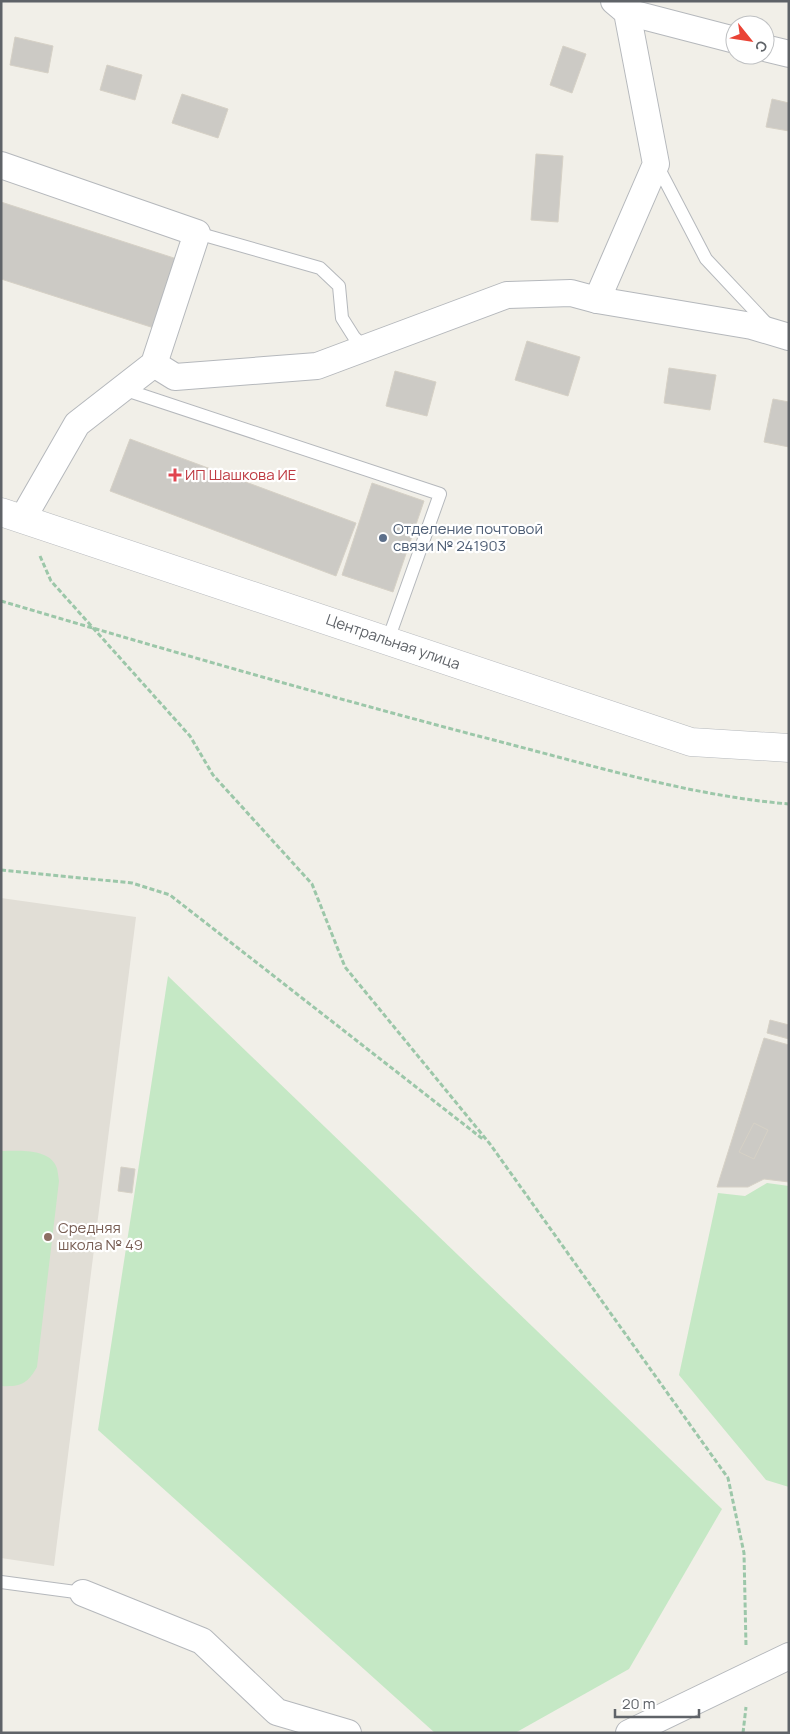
<svg xmlns="http://www.w3.org/2000/svg" width="790" height="1734" font-family="Manrope,sans-serif">
<style>
.education{fill:#e1ded6}
.green{fill:#c5e8c5}
.building{fill:#cccac5;stroke:#d6d1c6}
.lines{fill:none;stroke-linecap:round;stroke-linejoin:round}
.service-casing{stroke:#b5b8bc;stroke-width:14}
.minor-casing{stroke:#b5b8bc;stroke-width:28}
.tertiary-casing{stroke:#b5b8bc;stroke-width:29}
.path{stroke:#9cc7a9;stroke-width:3;stroke-dasharray:5 2.5;stroke-linecap:butt}
.service{stroke:#fff;stroke-width:12}
.minor{stroke:#fff;stroke-width:26}
.tertiary{stroke:#fff;stroke-width:28}
.health-dot{fill:#e0444e;stroke:#fff;stroke-width:2}
.service-dot{fill:#5c6f8a;stroke:#fff;stroke-width:2}
.education-dot{fill:#8d6e63;stroke:#fff;stroke-width:2}
.labels{text-anchor:middle;stroke-width:4.5;stroke-linejoin:round;paint-order:stroke}
.health-label{font-size:15px;fill:#be3a42;stroke:#fff;text-anchor:start}
.service-label{font-size:15px;fill:#4e5e75;stroke:#fff;text-anchor:start}
.street-label{font-size:15px;fill:#5f6368;stroke:#fff}
.education-label{font-size:15px;fill:#785e54;stroke:#fff;text-anchor:start}
</style>
<rect width="100%" height="100%" fill="#f1efe8"/>
<path class="education" d="M 1,898 L 136,917 L 54,1566 L 1,1558 Z"/>
<g class="green">
<path d="M 168,976 L 722,1509 L 629,1669 L 515,1733 L 435,1733 L 98,1430 Z"/>
<path d="M 1,1151 C 17,1151 48,1148 56,1166 C 58,1170 58,1176 59,1181 L 37,1367 C 27,1384 21,1387 1,1386 Z"/>
<path d="M 767,1183 L 789,1186 L 789,1487 L 766,1480 L 679,1375 L 718,1193 L 745,1196 Z"/>
</g>
<g class="building">
<path d="M 15,37 L 53,46 L 48,73 L 10,65 Z"/>
<path d="M 563,46 L 586,54 L 572,93 L 550,85 Z"/>
<path d="M 107,65 L 142,75 L 135,100 L 100,90 Z"/>
<path d="M 182,94 L 228,109 L 218,138 L 172,123 Z"/>
<path d="M 772,99 L 789,103 L 789,131 L 766,127 Z"/>
<path d="M 536,154 L 563,156 L 558,222 L 531,220 Z"/>
<path d="M 1,202 L 177,259 L 154,328 L 1,279 Z"/>
<path d="M 527,341 L 580,357 L 568,396 L 515,380 Z"/>
<path d="M 669,368 L 716,375 L 710,410 L 664,403 Z"/>
<path d="M 395,371 L 436,382 L 427,416 L 386,406 Z"/>
<path d="M 773,399 L 789,402 L 789,447 L 764,442 Z"/>
<path d="M 130,439 L 356,523 L 336,576 L 110,491 Z"/>
<path d="M 372,483 L 424,501 L 393,592 L 342,575 Z"/>
<path d="M 770,1020 L 789,1025 L 789,1039 L 767,1033 Z"/>
<path d="M 764,1038 L 789,1045 L 789,1182 L 764,1179 L 748,1187 L 717,1187 Z"/>
<path d="M 754,1123 L 768,1130 L 754,1159 L 739,1152 Z"/>
<path d="M 121,1167 L 135,1169 L 132,1193 L 118,1191 Z"/>
</g>
<g class="lines">
<defs>
<g id="service">
<path d="M 657,165 L 706,259 L 770,327"/>
<path d="M 197,233 L 320,268 L 339,286 L 342,318 L 354,337 L 365,348"/>
<path d="M 123,389 L 440,494 L 388,640"/>
<path d="M 1,1582 L 83,1593"/>
</g>
<g id="minor">
<path d="M 627,12 L 735,40"/>
<path d="M 765,48 L 789,54"/>
<path d="M 1,165 L 197,233 L 154,364 L 77,424 L 23,518"/>
<path d="M 597,300 L 656,164 L 627,12 L 614,1"/>
<path d="M 154,364 L 175,377 L 317,366 L 507,295 L 571,293 L 597,300 L 752,326 L 789,337"/>
<path d="M 83,1593 L 202,1641 L 277,1712 L 348,1733"/>
<path d="M 629,1733 L 789,1656"/>
</g>
<path id="tertiary" d="M 1,512 L 691,742 L 789,748"/>
</defs>
<use href="#service" class="service-casing"/>
<use href="#minor" class="minor-casing"/>
<use href="#tertiary" class="tertiary-casing"/>
<g class="path">
<path d="M 40,556 L 51,581 L 190,736 L 213,775 L 312,884 L 345,967 L 490,1144 L 728,1478 L 744,1553 L 746,1646"/>
<path d="M 1,601 C 170,651 339,700 509,744 C 601,768 694,796 789,804"/>
<path d="M 1,870 L 132,883 L 170,895 L 484,1140"/>
<path d="M 743,1733 L 746,1707"/>
</g>
<use href="#service" class="service"/>
<use href="#minor" class="minor"/>
<use href="#tertiary" class="tertiary"/>
</g>
<path class="health-dot" d="M172.5 467.5h5v5h5v5h-5v5h-5v-5h-5v-5h5z"/>
<circle class="service-dot" cx="383" cy="538" r="5"/>
<circle class="education-dot" cx="48" cy="1237" r="5"/>
<g class="labels">
<g class="health-label">
<text x="185" y="480">ИП Шашкова ИЕ</text>
</g>
<g class="service-label">
<text x="393" y="534">Отделение почтовой<tspan x="393" dy="17">связи № 241903</tspan></text>
</g>
<g class="street-label">
<text transform="translate(393 642) rotate(19)" y="5">Центральная улица</text>
</g>
<g class="education-label">
<text x="58" y="1233">Средняя<tspan x="58" dy="17">школа № 49</tspan></text>
</g>
</g>
<rect width="790" height="1734" fill="none" stroke="#5f6368" stroke-width="5"/>
<g transform="translate(750 40) rotate(120)"><circle r="24" fill="#ffffff" stroke="#bfc1c3"/>
<path d="M0-4L9 19L0 12L-9 19Z" fill="#ea4335"/>
<text y="-8" font-size="14" font-weight="bold" text-anchor="middle" fill="#5f6368">С</text>
</g>
<path d="M615 1709v8h84v-8" fill="none" stroke="#5f6368" stroke-width="2.5"/>
<text x="622" y="1709" font-size="15" fill="#5f6368" stroke="#ffffff" stroke-width="4" paint-order="stroke">20 m</text>
</svg>
